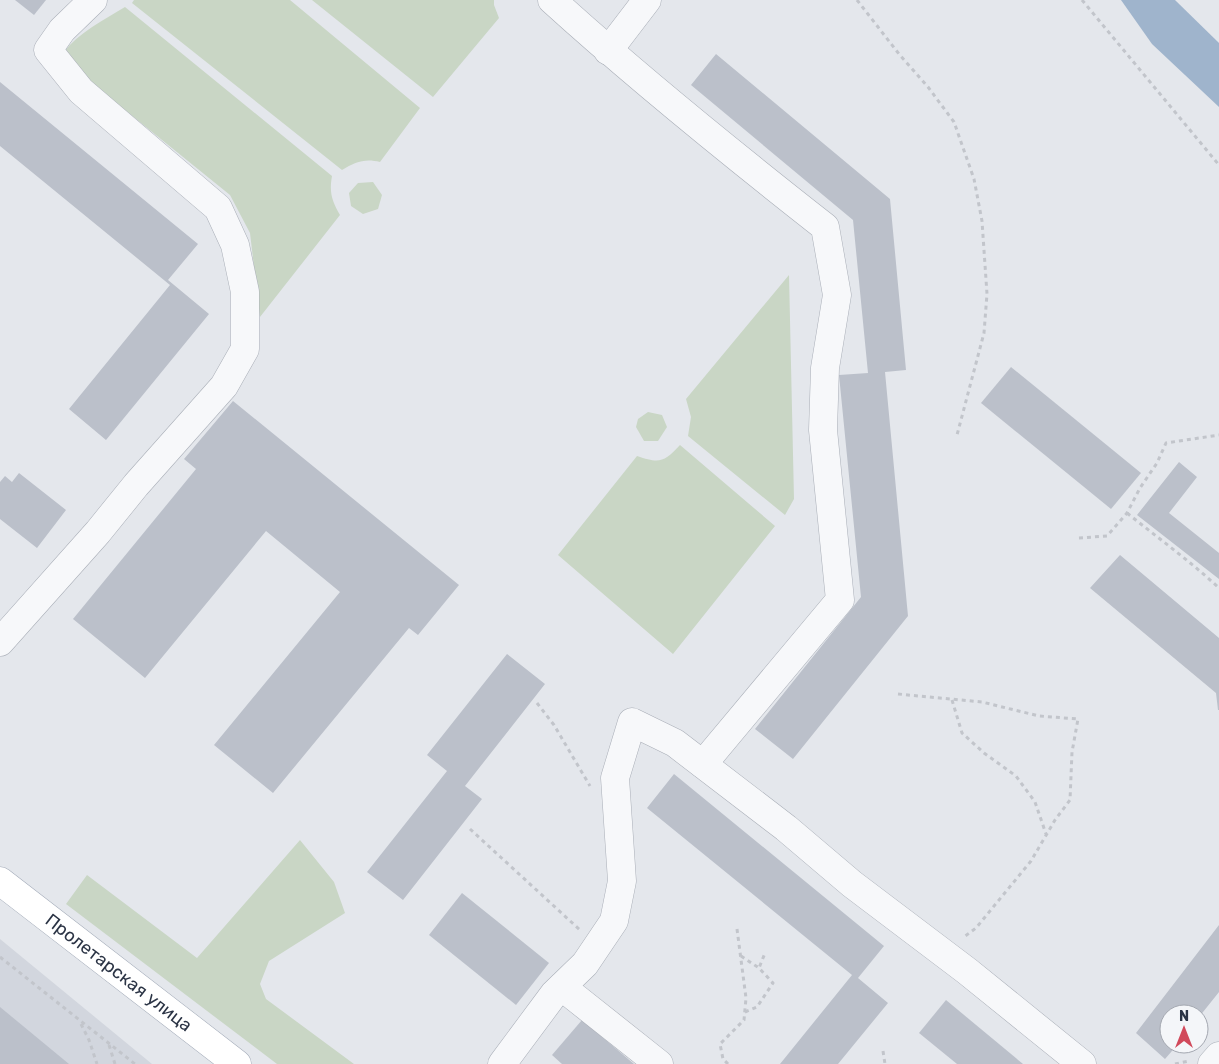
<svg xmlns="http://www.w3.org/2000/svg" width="1219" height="1064" font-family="Rubik,sans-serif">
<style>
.built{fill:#d2d6de}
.green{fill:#c9d6c5}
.water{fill:#9fb4cc}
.building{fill:#bbc0ca}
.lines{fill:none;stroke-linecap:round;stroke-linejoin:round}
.minor-casing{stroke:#a9aeb7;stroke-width:29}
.major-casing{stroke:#a3abb8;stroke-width:29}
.path{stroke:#c2c5cb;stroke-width:3;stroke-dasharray:4 4;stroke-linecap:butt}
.minor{stroke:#f7f8fa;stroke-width:28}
.major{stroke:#fff;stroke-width:28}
.labels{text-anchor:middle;stroke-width:4;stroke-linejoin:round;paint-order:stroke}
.street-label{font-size:18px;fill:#2b3445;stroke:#f4f6f9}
</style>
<rect width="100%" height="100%" fill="#e4e7ec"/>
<path class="built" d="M 0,939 L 152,1064 L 0,1064 Z"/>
<g class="green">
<path d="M 134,0 L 290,0 L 420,108 L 380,162 C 365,158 355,162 342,170 L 132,3 Z"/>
<path d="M 312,0 L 494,0 L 494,5 L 499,18 L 433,97 Z"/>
<path d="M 125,7 L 332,176 C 329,193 332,201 340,215 L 260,317 L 250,233 L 230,195 L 73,68 L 63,53 C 79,32 104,20 125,7 Z"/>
<path d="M 373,182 L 382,195 L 378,209 L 363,214 L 351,206 L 349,193 L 358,183 Z"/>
<path d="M 789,275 L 794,499 L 785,515 L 688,436 L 691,417 L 686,399 Z"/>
<path d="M 648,412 L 662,415 L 667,427 L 658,441 L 644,441 L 636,427 L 638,419 Z"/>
<path d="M 680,445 L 775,526 L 673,654 L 558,555 L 637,456 C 660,464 664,462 680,445 Z"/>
<path d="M 300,840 L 334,882 L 345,913 L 269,961 L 260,984 L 266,999 L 354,1064 L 277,1064 L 66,904 L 87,875 L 197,958 Z"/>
</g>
<path class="water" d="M 1121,0 L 1175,0 L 1219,43 L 1219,107 L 1152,44 Z"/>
<g class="building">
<path d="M 15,0 L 46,0 L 34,15 Z"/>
<path d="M 716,54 L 890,199 L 906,370 L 885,372 L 908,616 L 793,759 L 755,729 L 861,597 L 839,375 L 868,373 L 853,220 L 691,85 Z"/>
<path d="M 0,82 L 198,244 L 168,280 L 209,314 L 106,440 L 69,409 L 170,285 L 0,146 Z"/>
<path d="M 1011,367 L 1141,473 L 1111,509 L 981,403 Z"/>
<path d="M 233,401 L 459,585 L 418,635 L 409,628 L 273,793 L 214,745 L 340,592 L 266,531 L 145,678 L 73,619 L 196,469 L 184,459 Z"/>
<path d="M 1179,462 L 1197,477 L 1169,513 L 1219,553 L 1219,579 L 1137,515 Z"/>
<path d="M 19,473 L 66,510 L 37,548 L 0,519 L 0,482 L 5,476 L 12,482 Z"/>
<path d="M 1120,555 L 1219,638 L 1219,710 L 1218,710 L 1216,693 L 1090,588 Z"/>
<path d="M 507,654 L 545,684 L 465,786 L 482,799 L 403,900 L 367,872 L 447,771 L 427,755 Z"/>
<path d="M 674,774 L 884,946 L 858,978 L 888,1003 L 838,1064 L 780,1064 L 852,975 L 647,808 Z"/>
<path d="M 462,893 L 549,963 L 516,1005 L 429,935 Z"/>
<path d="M 1219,925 L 1219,992 L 1199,1017 L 1199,1014 L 1169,1014 L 1169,1044 L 1178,1044 L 1165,1059 L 1136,1033 Z"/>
<path d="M 946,1000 L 1023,1064 L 957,1064 L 919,1033 Z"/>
<path d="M 0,1007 L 69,1064 L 0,1064 Z"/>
<path d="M 582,1020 L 634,1064 L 562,1064 L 552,1055 Z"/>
</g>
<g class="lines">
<defs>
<g id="minor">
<path d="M 552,0 C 640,80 732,154 825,227 L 837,295 L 825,368 L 823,430 L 840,600 L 703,764"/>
<path d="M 608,51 L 647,0"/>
<path d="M 0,642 L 98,532 L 136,485 L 224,386 L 245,349 L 245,292 L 235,245 L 218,208 L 81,91 L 48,50 L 62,30 L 93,0"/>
<path d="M 562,987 L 659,1064"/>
<path d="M 502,1064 L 554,994 L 585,964 L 614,921 L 622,881 L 615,778 L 632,722 L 675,743 L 786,828 L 852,884 L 967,971 L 1082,1064"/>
<path d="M 1212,1064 L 1219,1056"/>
</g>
<g id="major">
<path id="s1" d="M 0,881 L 237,1064"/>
</g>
</defs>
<use href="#minor" class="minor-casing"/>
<use href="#major" class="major-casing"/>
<g class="path">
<path d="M 857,0 L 899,54 L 928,87 L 954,122 L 974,179 L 982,221 L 987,294 L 984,333 L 957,435"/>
<path d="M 1082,0 L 1219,165"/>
<path d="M 1127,513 C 1158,538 1190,561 1219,588"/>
<path d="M 1079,538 L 1107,536 L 1127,513 L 1140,488 L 1157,463 L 1166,443 L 1219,435"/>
<path d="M 898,694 L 982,702 L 1039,716 L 1078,719 L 1072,752 L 1070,800 L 1055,820 L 1031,861 L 976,928 L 964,937"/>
<path d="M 952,700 L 962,733 L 984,753 L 1016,776 L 1035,802 L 1046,834"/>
<path d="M 537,703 L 554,725 L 590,786"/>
<path d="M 470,829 L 580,930"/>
<path d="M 741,956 L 759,968"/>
<path d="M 0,957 L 135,1064"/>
<path d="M 745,1012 L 757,1007 L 773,983 L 759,968 L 765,953"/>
<path d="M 81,1024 L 89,1040 L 97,1064"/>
<path d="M 109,1045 L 115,1064"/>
<path d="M 883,1051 L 885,1064"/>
<path d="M 728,1064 L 723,1059 L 720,1044 L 744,1020 L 746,998 L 737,929"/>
<path d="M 1175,1064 L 1189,1061"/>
</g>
<use href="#minor" class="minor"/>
<use href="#major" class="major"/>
</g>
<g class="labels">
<g class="street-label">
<text dy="6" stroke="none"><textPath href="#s1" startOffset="150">Пролетарская улица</textPath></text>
</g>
</g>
<g transform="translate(1184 1029)"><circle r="24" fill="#f4f6f9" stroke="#a4a8b1"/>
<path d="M0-4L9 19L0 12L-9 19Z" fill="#d1495b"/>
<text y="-8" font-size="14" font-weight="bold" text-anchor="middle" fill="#2b3445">N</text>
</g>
</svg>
